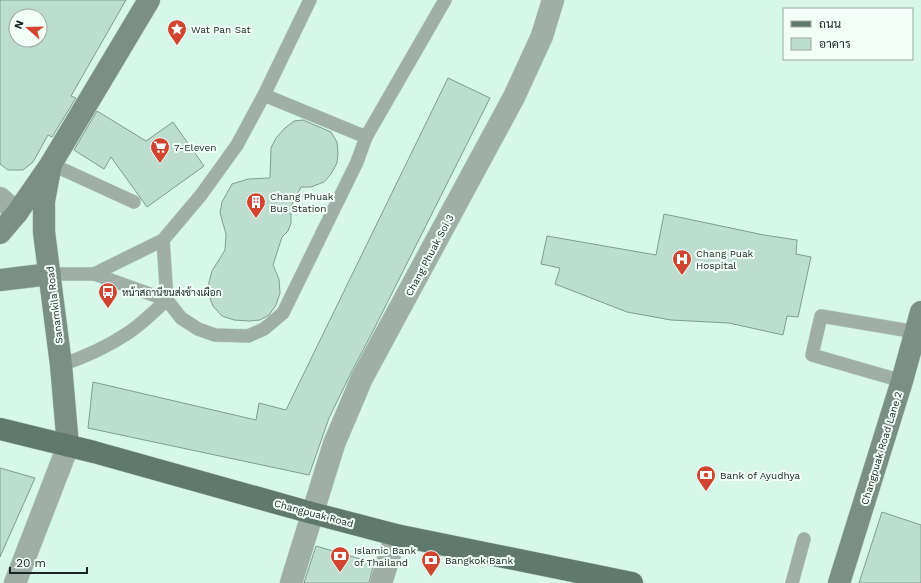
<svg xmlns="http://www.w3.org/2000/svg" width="921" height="583" font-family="'Work Sans',Sarabun,sans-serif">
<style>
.building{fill:#bcddcf;stroke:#7e9d90;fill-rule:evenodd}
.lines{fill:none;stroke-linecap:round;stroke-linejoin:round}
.lane-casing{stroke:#b4d1c5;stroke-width:14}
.street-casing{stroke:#b4d1c5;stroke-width:23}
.secondary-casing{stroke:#b4d1c5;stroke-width:23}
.primary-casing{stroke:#b4d1c5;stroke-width:23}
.lane{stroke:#a0aea8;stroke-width:13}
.street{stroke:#a0aea8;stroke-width:22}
.secondary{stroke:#7b8f87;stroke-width:22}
.primary{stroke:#60796e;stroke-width:22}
.labels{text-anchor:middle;stroke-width:4;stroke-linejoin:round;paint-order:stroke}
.poi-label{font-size:10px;fill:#18241f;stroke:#f2fff9;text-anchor:start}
.street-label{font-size:10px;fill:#18241f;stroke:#f2fff9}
</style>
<rect width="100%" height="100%" fill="#d6f7e9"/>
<g class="building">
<path d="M 0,0 L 126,0 L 71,96 L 76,98 L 52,137 L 48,135 L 33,162 L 23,170 L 8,170 L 0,164 ZM 16,16 L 40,16 L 40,40 L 16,40 Z"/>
<path d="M 448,78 L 490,98 L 372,333 L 351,373 L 329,418 L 309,475 L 88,428 L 93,382 L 256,420 L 259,403 L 286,410 Z"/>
<path d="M 97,111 L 146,141 L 173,122 L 204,166 L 147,207 L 111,157 L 104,169 L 74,150 Z"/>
<path d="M 303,120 L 331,132 L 337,142 L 338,153 L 337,163 L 331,174 L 324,182 L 311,187 L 301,187 L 291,206 L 291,223 L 288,231 L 282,237 L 273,265 L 279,279 L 280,293 L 276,305 L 269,315 L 260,320 L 249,321 L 234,320 L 222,316 L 213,306 L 208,293 L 209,282 L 212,271 L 225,250 L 226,234 L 220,213 L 222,202 L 232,184 L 248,179 L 270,178 L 271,148 L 276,138 L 285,128 L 294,121 Z"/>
<path d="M 664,214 L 764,235 L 797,240 L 796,254 L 811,257 L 798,317 L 787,316 L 783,335 L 729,323 L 671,320 L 627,312 L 555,284 L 560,268 L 541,264 L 547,236 L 656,255 Z"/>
<path d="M 0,468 L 35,478 L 0,557 Z"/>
<path d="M 882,512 L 921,525 L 921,583 L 859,583 Z"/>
<path d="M 316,546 L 374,563 L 369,583 L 304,583 Z"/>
</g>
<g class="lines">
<defs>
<g id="lane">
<path d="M 264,95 L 310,0"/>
<path d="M 366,137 L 445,0"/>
<path d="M 51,164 L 134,202"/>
<path d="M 50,274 L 94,274 L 167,300 L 181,318 L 198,329 L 215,335 L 248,336 L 264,329 L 283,313 L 357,162 L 366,137 L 264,95 L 237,145 L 201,195 L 163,240 L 167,300"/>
<path d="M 94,274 L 163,240"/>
<path d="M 61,365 C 85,357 107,347 128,333 C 142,324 154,311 167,300"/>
<path d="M 902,381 L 812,355 L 821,316 L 916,332"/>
<path d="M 792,583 L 804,539"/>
</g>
<g id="street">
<path d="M 0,198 L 17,213"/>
<path d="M 15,583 L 68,446"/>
<path d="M 291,583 L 334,444 L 362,378 L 514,97 L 542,36 L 553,0"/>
<path d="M 381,583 L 396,535"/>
</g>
<g id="secondary">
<path d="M 51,164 L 44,201 L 44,232 L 61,365 L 68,446"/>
<path d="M 0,233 L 17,213 L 51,164 L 149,0"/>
<path d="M 0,280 L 50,274"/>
<path d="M 839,583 L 902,381 L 921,312"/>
</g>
<path id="primary" d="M 0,429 L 94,452 L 312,513 L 396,535 L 632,583"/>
</defs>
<use href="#lane" class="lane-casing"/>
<use href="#street" class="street-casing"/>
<use href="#secondary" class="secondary-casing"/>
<use href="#primary" class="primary-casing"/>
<use href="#lane" class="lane"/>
<use href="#street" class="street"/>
<use href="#secondary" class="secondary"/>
<use href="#primary" class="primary"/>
</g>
<defs>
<symbol id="sight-pin" viewBox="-11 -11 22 30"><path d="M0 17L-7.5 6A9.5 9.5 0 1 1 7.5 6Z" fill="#d14530" stroke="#f2fff9"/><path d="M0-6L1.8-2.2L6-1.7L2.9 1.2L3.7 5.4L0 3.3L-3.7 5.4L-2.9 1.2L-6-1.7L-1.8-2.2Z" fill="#fff"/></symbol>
<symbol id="supermarket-pin" viewBox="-11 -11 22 30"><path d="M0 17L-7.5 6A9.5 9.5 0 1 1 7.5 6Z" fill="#d14530" stroke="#f2fff9"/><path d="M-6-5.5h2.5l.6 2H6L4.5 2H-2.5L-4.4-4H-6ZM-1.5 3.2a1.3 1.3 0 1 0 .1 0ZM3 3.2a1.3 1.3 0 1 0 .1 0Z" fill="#fff"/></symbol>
<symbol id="building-pin" viewBox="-11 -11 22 30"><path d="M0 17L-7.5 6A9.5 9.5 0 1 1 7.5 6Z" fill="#d14530" stroke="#f2fff9"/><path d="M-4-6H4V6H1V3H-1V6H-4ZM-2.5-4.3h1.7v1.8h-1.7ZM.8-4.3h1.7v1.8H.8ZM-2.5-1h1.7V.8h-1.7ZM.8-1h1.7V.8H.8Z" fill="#fff"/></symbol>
<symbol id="hospital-pin" viewBox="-11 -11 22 30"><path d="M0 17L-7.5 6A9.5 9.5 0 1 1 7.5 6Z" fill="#d14530" stroke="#f2fff9"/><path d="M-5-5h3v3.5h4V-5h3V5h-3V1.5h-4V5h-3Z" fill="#fff"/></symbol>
<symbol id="bus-pin" viewBox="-11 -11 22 30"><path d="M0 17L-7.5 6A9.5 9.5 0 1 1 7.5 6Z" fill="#d14530" stroke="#f2fff9"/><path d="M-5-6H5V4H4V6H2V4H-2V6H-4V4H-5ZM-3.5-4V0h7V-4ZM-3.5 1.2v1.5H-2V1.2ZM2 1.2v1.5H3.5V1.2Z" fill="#fff"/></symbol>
<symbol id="bank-pin" viewBox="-11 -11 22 30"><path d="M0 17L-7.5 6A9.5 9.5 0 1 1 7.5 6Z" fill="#d14530" stroke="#f2fff9"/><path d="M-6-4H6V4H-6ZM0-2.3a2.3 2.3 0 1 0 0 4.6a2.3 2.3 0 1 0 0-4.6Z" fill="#fff"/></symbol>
</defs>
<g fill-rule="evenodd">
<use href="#sight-pin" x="166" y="18" width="22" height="30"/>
<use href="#supermarket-pin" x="149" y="136" width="22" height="30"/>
<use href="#building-pin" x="245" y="191" width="22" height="30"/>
<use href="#hospital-pin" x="671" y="248" width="22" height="30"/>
<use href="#bus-pin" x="97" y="281" width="22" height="30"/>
<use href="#bank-pin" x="695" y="464" width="22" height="30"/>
<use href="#bank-pin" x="329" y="545" width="22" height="30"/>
<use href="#bank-pin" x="420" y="549" width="22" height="30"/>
</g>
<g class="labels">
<g class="poi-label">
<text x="191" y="33">Wat Pan Sat</text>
<text x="174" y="151">7-Eleven</text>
<text x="270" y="200">Chang Phuak<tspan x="270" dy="12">Bus Station</tspan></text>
<text x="696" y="257">Chang Puak<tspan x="696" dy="12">Hospital</tspan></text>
<text x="122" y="296">หน้าสถานีขนส่งช้างเผือก</text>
<text x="720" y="479">Bank of Ayudhya</text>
<text x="354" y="554">Islamic Bank<tspan x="354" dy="12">of Thailand</tspan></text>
<text x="445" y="564">Bangkok Bank</text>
</g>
<g class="street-label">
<text transform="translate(429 255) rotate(-62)" y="4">Chang Phuak Soi 3</text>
<text transform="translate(54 305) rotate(-97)" y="4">Sanamkila Road</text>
<text transform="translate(881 448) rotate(-73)" y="4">Changpuak Road Lane 2</text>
<text transform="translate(314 513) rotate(15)" y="4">Changpuak Road</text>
</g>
</g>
<rect x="783" y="8" width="130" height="52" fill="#f2fff9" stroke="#9ba7a2"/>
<rect x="791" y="21" width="20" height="6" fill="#60796e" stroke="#9ba7a2"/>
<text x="819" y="28" font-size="12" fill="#18241f">ถนน</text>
<rect x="791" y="38" width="20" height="12" fill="#bcddcf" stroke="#9ba7a2"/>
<text x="819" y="48" font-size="12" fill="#18241f">อาคาร</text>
<g transform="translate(28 28) rotate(290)"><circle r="19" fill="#f2fff9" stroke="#9ba7a2"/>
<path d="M0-3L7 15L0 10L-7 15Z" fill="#d14530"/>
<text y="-6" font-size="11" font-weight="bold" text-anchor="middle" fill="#18241f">N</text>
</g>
<path d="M10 567v6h77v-6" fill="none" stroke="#18241f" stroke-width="2"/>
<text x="16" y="567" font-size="12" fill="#18241f" stroke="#f2fff9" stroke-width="3" paint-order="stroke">20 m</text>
</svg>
